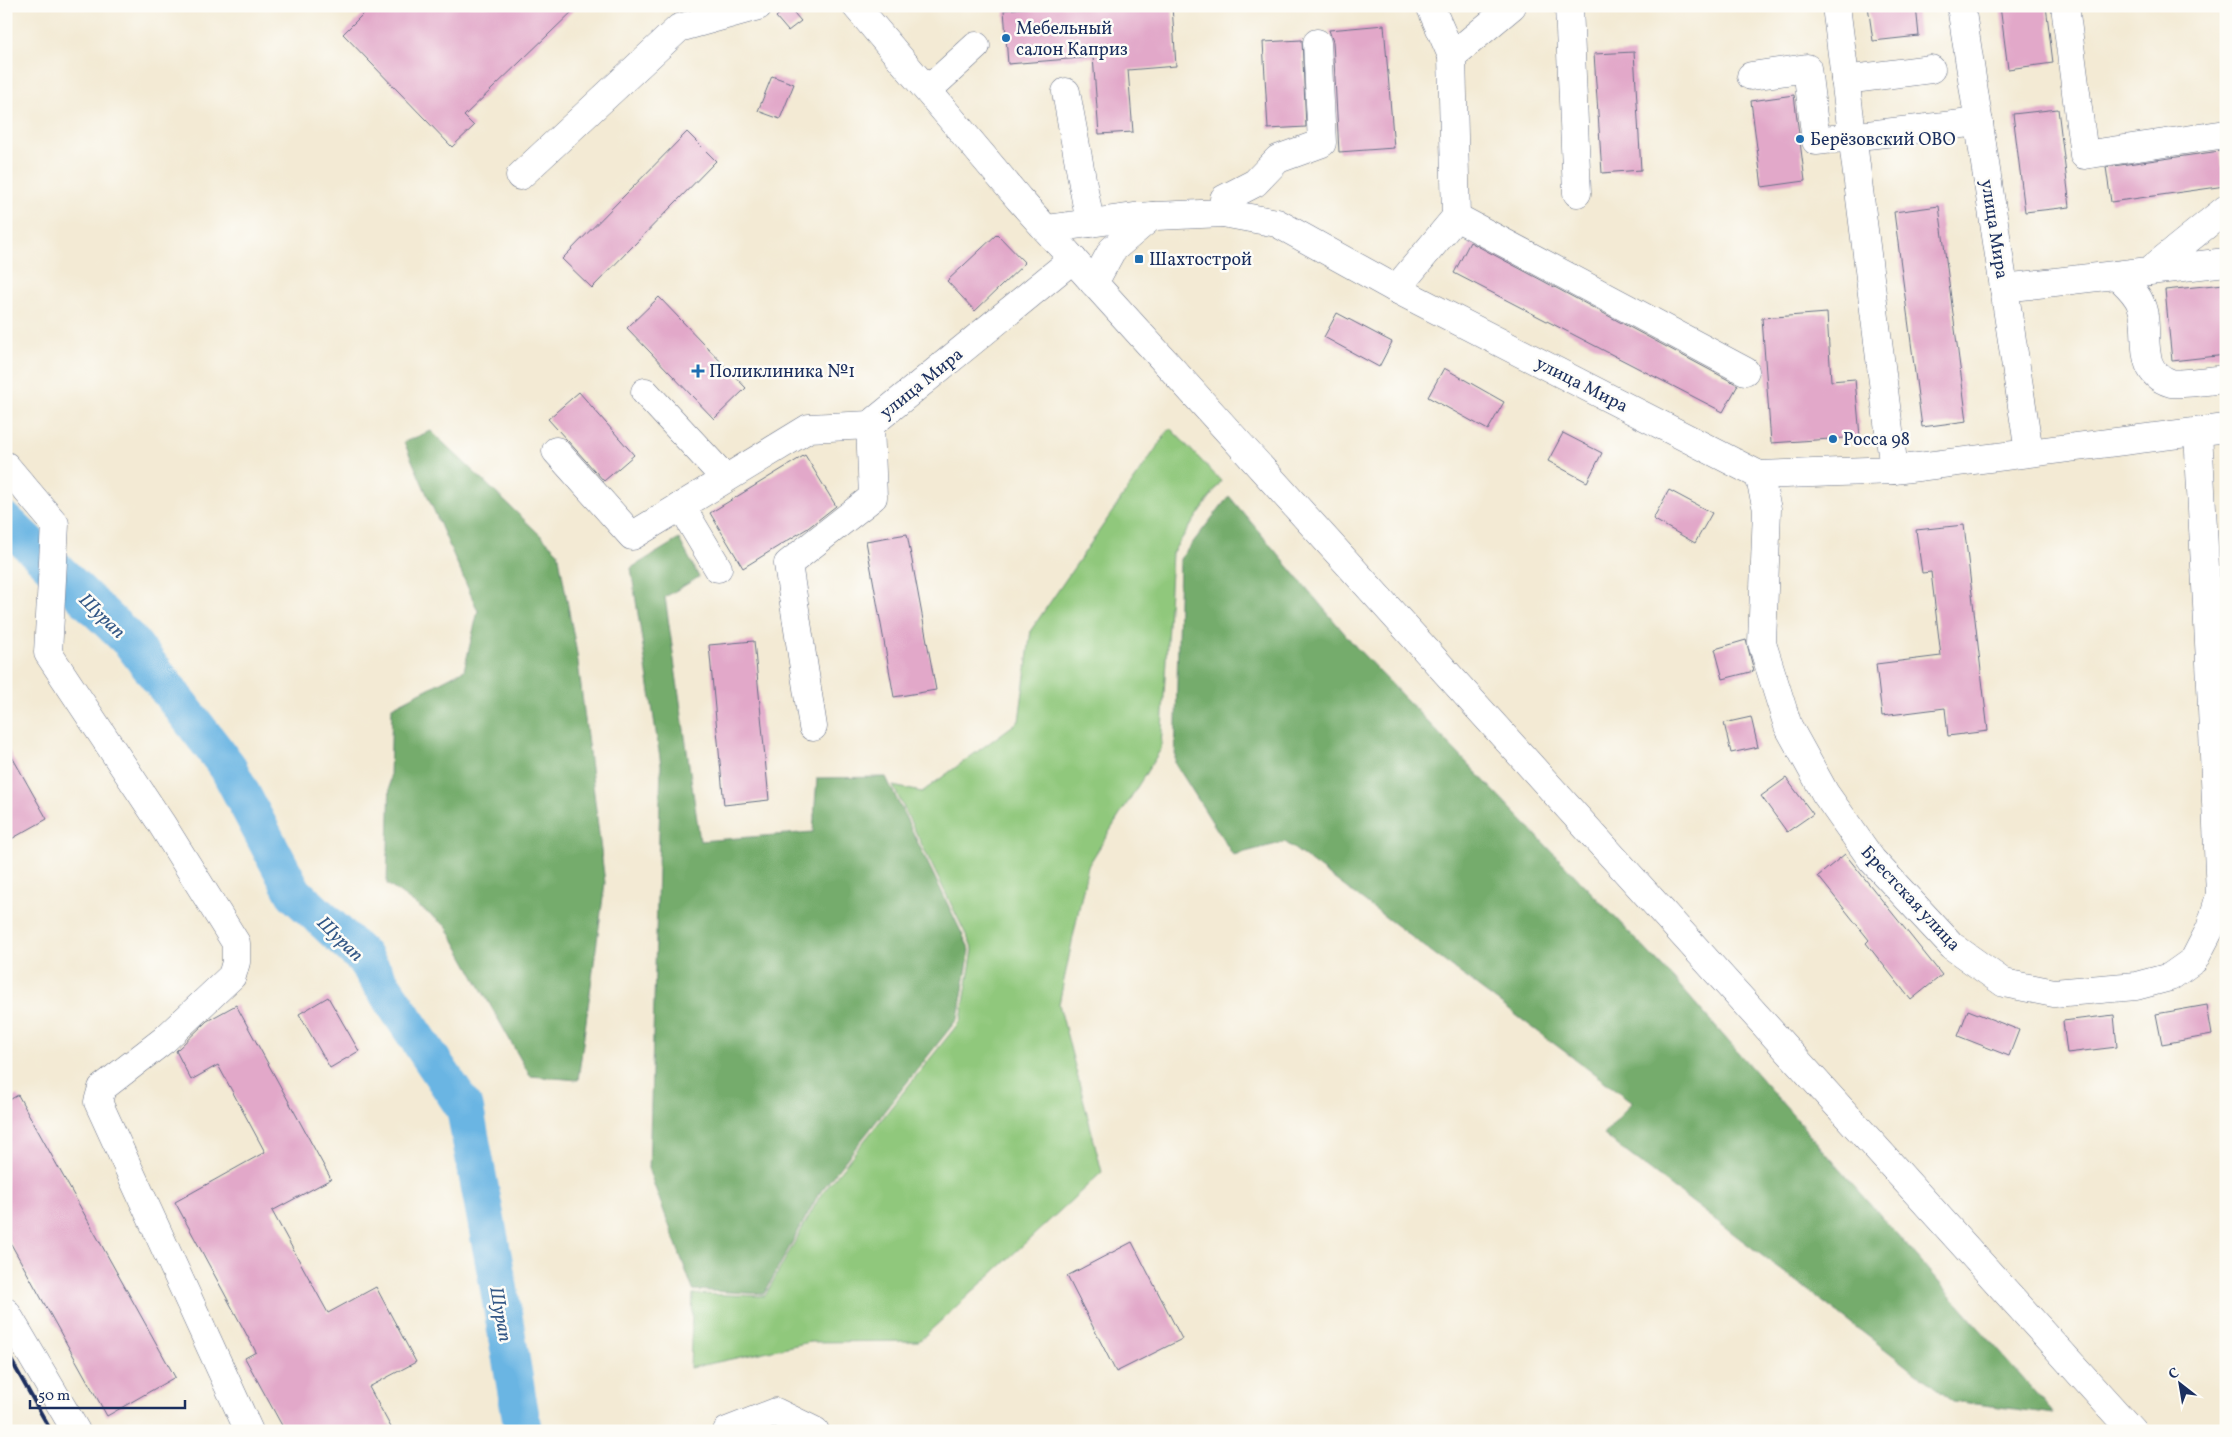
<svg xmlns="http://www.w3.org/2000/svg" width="2232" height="1437" font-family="Vollkorn,serif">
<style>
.green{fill:#90c87c;stroke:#567c6d}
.forest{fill:#74ac6c;stroke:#486e65}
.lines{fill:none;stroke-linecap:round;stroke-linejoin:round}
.river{stroke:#6bb5e3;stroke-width:38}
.building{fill:#e2a8c9}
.minor-casing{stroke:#677087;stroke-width:29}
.major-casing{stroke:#677087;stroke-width:29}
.minor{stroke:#fff;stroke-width:28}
.major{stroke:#fff;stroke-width:28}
.rail{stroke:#1b2f5e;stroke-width:4}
.poi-dot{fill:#1f6fb2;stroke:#fdfcf7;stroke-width:2}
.labels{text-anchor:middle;stroke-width:5;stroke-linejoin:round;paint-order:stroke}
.poi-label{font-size:18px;fill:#1b2f5e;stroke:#fdfcf7;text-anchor:start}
.street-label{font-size:18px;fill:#1b2f5e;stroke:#fdfcf7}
.water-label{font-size:19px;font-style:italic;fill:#335786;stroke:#fdfcf7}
</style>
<rect width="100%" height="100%" fill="#fdfcf7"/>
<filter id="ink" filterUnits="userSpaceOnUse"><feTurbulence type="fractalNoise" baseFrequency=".02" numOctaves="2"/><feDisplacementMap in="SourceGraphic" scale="10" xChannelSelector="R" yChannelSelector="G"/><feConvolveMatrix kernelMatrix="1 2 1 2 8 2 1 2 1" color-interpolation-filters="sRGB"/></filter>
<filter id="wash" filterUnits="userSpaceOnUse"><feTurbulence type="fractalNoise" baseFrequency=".0096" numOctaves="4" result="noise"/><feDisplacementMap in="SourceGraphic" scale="20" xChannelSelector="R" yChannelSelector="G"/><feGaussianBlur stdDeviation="1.12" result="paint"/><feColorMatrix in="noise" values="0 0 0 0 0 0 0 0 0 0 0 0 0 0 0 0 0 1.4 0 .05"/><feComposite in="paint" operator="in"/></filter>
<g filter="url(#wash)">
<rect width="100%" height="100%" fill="#f3ead4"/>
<path class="green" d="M 1170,428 L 1221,481 L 1172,553 L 1161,749 L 1088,866 L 1059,1004 L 1102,1172 L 919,1341 L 810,1342 L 690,1368 L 693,1294 L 765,1296 L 820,1196 L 961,1020 L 973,949 L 893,786 L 922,792 L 1019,721 L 1031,630 Z"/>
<g class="forest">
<path d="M 431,431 L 558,552 L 577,654 L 605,883 L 578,1080 L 530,1076 L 446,926 L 387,884 L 392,707 L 464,670 L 478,611 L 404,442 Z"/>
<path d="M 1229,496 L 1356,647 L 1673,978 L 2054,1414 L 1953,1401 L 1604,1135 L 1632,1102 L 1285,842 L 1233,855 L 1175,763 L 1180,559 Z"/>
<path d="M 679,539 L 699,577 L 665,597 L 700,841 L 813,832 L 817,778 L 886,777 L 970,950 L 958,1018 L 818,1195 L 764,1294 L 693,1290 L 649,1171 L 661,765 L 631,568 Z"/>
</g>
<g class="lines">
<path class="river" d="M 6,522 L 131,642 L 227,766 L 294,893 L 363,957 L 465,1109 L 499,1289 L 523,1431"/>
</g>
<g id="blocks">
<g class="building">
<path d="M 371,6 L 578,6 L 464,116 L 474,126 L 452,147 L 343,34 Z"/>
<path d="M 788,6 L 801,21 L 788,31 L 776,17 Z"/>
<path d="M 1043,6 L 1172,6 L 1176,66 L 1128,70 L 1133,132 L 1099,134 L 1093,57 L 1008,64 L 1004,10 Z"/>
<path d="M 1868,6 L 1916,6 L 1919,36 L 1873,41 Z"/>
<path d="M 2000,6 L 2046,6 L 2053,63 L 2008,69 Z"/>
<path d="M 1384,25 L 1394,148 L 1339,152 L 1333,42 L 1329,30 Z"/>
<path d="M 1302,40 L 1306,127 L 1268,129 L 1263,42 Z"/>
<path d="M 1634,52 L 1641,170 L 1602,173 L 1594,54 Z"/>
<path d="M 772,76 L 794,84 L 780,119 L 758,111 Z"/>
<path d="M 1794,95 L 1805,181 L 1762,187 L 1751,101 Z"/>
<path d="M 2058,109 L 2070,207 L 2025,212 L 2013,114 Z"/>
<path d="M 687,132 L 716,161 L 592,288 L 562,259 Z"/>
<path d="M 2220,151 L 2225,186 L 2111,202 L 2106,167 Z"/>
<path d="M 1939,206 L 1967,421 L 1922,427 L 1894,212 Z"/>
<path d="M 997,234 L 1025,263 L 975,311 L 947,281 Z"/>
<path d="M 1470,242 L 1738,385 L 1723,412 L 1454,273 Z"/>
<path d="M 2224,284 L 2226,355 L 2172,361 L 2165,290 Z"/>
<path d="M 659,297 L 746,388 L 714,419 L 627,328 Z"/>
<path d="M 1337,313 L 1392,342 L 1379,367 L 1324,337 Z"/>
<path d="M 1827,313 L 1831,381 L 1855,379 L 1860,437 L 1771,443 L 1762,318 Z"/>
<path d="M 1444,368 L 1504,402 L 1488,430 L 1428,397 Z"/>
<path d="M 579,392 L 634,455 L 604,481 L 548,419 Z"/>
<path d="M 1563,433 L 1602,453 L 1587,482 L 1548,461 Z"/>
<path d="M 805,455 L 836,506 L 808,528 L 743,568 L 710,513 Z"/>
<path d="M 1669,490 L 1712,513 L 1695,543 L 1653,519 Z"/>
<path d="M 1964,525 L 1988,731 L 1948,736 L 1945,708 L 1882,716 L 1876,664 L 1941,656 L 1931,572 L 1922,573 L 1916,530 Z"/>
<path d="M 907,534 L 936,690 L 894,697 L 866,541 Z"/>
<path d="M 1746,640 L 1754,671 L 1723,679 L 1715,649 Z"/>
<path d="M 754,641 L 769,800 L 724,805 L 709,645 Z"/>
<path d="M 1751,717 L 1758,747 L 1731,753 L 1724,723 Z"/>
<path d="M 6,746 L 47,819 L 6,842 Z"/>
<path d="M 1786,778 L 1813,814 L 1787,832 L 1761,796 Z"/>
<path d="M 1845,854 L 1942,975 L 1911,1000 L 1866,943 L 1869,940 L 1818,876 Z"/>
<path d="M 328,997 L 359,1051 L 330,1068 L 299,1014 Z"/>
<path d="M 236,1005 L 331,1179 L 272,1211 L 328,1313 L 376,1287 L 416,1362 L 369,1387 L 393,1431 L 285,1431 L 245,1358 L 256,1352 L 175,1202 L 265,1152 L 218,1065 L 191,1080 L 176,1051 L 207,1021 Z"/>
<path d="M 2207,1005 L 2212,1035 L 2162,1044 L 2156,1014 Z"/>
<path d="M 1968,1010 L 2019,1030 L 2009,1056 L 1958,1036 Z"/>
<path d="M 2114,1015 L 2117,1047 L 2067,1053 L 2063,1021 Z"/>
<path d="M 18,1095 L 175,1377 L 107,1416 L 6,1235 L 6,1102 Z"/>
<path d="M 1132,1242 L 1182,1339 L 1116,1372 L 1067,1276 Z"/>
</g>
</g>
</g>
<g filter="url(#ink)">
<use href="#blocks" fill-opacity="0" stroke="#677087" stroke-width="1"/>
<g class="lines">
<defs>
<g id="minor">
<path d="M 1432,6 L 1431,8 L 1452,56"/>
<path d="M 1569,6 L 1577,193"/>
<path d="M 1836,6 L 1894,470"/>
<path d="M 1961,6 L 2029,452"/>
<path d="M 2065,6 L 2084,155 L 2226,134"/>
<path d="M 1751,76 L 1807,68 L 1816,141 L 1979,122"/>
<path d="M 1845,80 L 1931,69"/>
<path d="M 928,90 L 976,46"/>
<path d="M 1066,92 L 1090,223"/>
<path d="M 520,176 L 679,28 L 758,6"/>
<path d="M 1223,213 L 1224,199 L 1255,183 L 1278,159 L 1322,143 L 1317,43"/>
<path d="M 1456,217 L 1452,56 L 1512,6"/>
<path d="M 1046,229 L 1134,217 L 1223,213 L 1277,223 L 1396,289 L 1759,475 L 1894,470 L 2226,428"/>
<path d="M 2149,271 L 2226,262"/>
<path d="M 2117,275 C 2126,284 2137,293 2141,305 C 2152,331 2133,371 2171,383 C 2181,385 2214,380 2226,379"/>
<path d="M 1094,283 L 1112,250 L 1152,216"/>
<path d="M 2004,288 L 2149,271 L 2226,209"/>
<path d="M 1396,289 L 1456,217 L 1745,371"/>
<path d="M 645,392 L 725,478"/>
<path d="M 556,451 L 632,536 L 809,428 L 870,425 L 1073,259"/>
<path d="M 6,466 L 55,524 L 48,653 L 161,823 L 236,943 L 236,962 L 232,976 L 164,1040 L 102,1088 L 98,1102 L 249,1431"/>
<path d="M 1759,475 L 1767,509 L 1762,643 L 1788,726 L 1825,793 L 1872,860 L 1952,946 L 2004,983 L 2054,993 L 2136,986 L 2170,977 L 2194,960 L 2210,929 L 2220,895 L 2210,662 L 2198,432"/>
<path d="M 681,506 L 718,568"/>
<path d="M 813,727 L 788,564 L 873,497 L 870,425"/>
<path d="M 6,1312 L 76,1431"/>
<path d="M 727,1431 L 776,1412 L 815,1431"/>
</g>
<path id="major" d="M 856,6 L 1019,199 L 1094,283 L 2132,1431"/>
</defs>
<use href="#minor" class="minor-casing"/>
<use href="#major" class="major-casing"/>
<use href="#minor" class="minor"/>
<use href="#major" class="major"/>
<path class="rail" d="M 6,1351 L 51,1431"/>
</g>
</g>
<g class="poi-dot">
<circle cx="1006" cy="38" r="5"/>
<circle cx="1800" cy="139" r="5"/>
<rect x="1134" y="254" width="10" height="10" rx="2.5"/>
<path d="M695.5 363.5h5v5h5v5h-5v5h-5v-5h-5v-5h5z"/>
<circle cx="1833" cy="439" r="5"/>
</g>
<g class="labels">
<g class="poi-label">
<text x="1016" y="34">Мебельный<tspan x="1016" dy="21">салон Каприз</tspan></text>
<text x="1810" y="145">Берёзовский ОВО</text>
<text x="1149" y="265">Шахтострой</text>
<text x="709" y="377">Поликлиника №1</text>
<text x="1843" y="445">Росса 98</text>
</g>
<g class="street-label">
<text transform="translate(1995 229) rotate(81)" y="6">улица Мира</text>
<text transform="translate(921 383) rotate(-39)" y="6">улица Мира</text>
<text transform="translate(1582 384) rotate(27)" y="6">улица Мира</text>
<text transform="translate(1911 898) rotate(47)" y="6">Брестская улица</text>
</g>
<g class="water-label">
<text transform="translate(103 615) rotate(44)" y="7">Шурап</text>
<text transform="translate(341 938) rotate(44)" y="7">Шурап</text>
<text transform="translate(502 1314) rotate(80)" y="7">Шурап</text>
</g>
</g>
<rect width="2232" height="1437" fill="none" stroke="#fdfcf7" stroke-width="25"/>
<g transform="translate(2180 1384) rotate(329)" stroke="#fdfcf7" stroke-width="4" paint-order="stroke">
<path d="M0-4L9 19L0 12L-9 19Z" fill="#1b2f5e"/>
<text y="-8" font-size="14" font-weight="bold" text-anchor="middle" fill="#1b2f5e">С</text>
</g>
<path d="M30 1400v8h155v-8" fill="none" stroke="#1b2f5e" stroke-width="2.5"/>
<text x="38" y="1400" font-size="15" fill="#1b2f5e" stroke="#fdfcf7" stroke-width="4" paint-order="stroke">50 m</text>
</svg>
